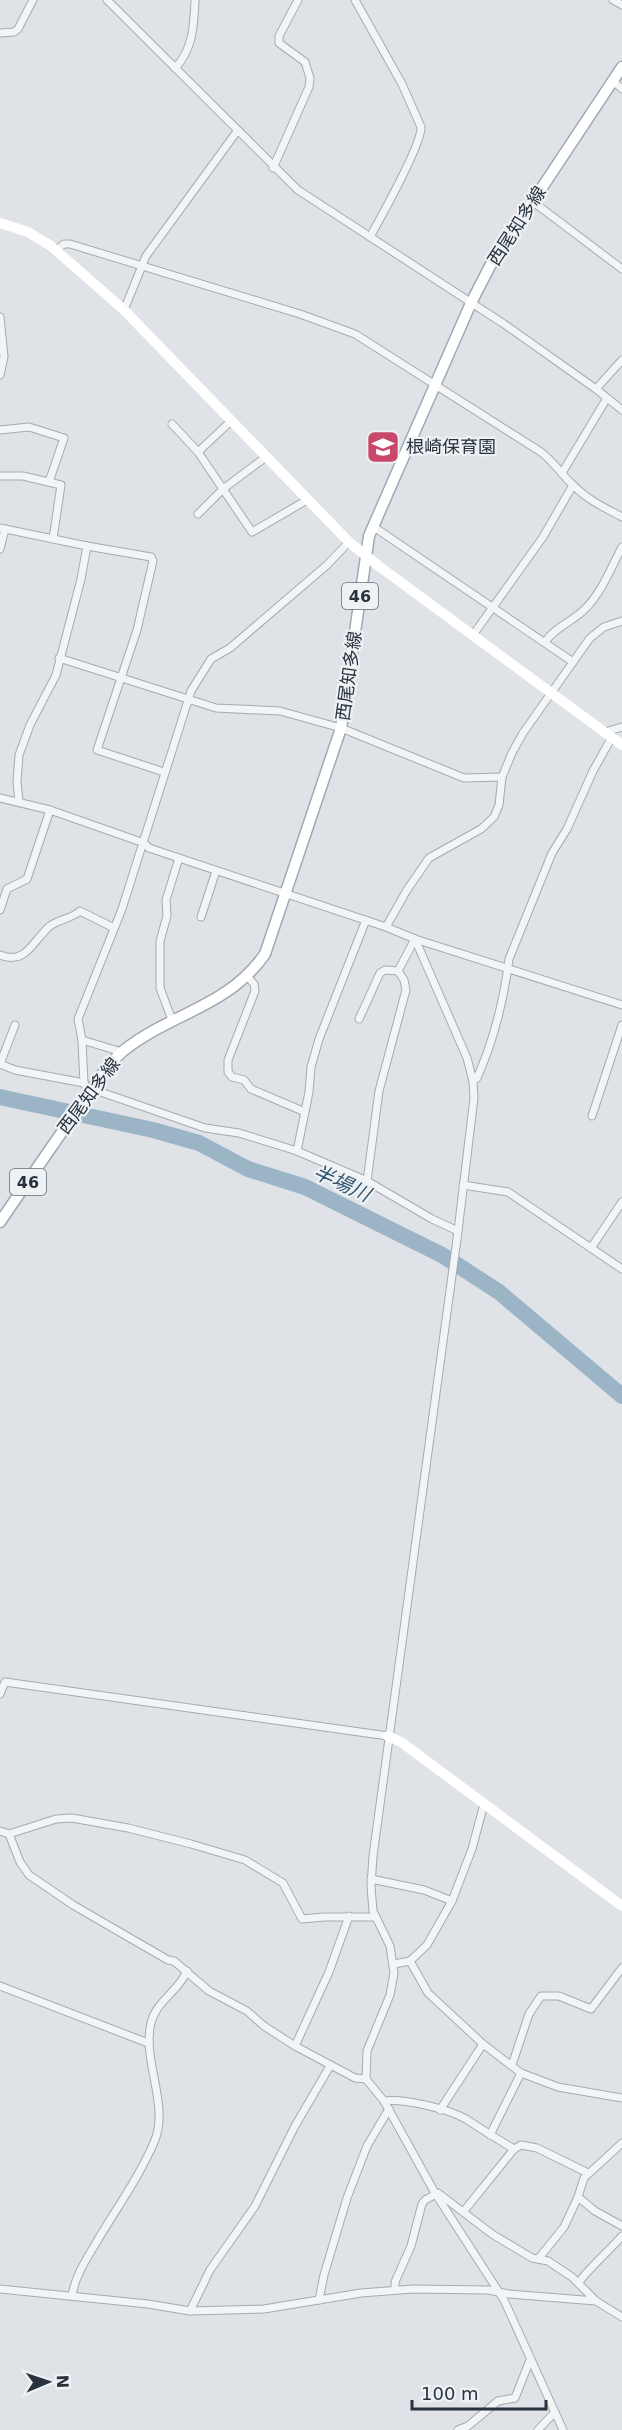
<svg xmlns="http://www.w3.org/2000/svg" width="622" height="2430" font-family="'DejaVu Sans','Noto Sans JP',sans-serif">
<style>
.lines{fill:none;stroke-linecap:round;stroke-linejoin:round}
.river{stroke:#9bb5c7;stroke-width:16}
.street-casing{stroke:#a4abb2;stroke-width:9}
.primary-casing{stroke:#9fa9b3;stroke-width:13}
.street{stroke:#f2f4f6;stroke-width:7}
.secondary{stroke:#fff;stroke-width:10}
.primary{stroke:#fff;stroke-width:10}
.labels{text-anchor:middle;stroke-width:4.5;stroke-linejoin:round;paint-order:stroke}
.shield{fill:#eef2f5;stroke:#636c75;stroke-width:1.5}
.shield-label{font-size:16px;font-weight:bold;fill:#28333e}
.street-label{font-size:18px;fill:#28333e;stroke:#eef2f5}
.poi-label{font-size:18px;fill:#28333e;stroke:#eef2f5;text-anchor:start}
.water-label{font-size:20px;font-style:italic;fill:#345671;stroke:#eef2f5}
</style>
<rect width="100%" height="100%" fill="#dfe3e8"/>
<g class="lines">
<path class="river" d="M 0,1097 L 153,1130 L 199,1143 L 248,1169 L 305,1187 L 442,1255 L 499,1292 L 622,1396"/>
<defs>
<g id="street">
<path d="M 107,0 L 298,190 L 504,324 L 596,389 L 622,410"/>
<path d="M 355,0 L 402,84 L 421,127 C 422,143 380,219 370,237"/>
<path d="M 613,0 L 622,5"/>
<path d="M 0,33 L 14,32 L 18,29 L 33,0"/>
<path d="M 175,68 C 193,50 194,25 195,0"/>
<path d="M 613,81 L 622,89"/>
<path d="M 273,168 L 309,87 L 310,78 L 305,62 L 279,43 L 279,36 L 298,0"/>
<path d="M 532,201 L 622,269"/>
<path d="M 56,250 L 64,244 L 70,244 L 300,314 L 355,334 L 541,452 C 554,462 562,475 574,486 C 588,500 605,508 622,517"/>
<path d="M 124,310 L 146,256 L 238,130"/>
<path d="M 0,317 L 4,357 L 0,375"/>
<path d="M 596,389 L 622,360"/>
<path d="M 172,424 L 198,452 L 252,532 L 307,500"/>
<path d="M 0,430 L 29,427 L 64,438 L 49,482"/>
<path d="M 198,452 L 231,421"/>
<path d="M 562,473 L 607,398"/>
<path d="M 0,476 L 23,476 L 61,485 L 53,539"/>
<path d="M 198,514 L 223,489 L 266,457"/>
<path d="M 374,527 L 573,662"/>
<path d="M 0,528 L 87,546 L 81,579 L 56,675 L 30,725 L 19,755 L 17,782 L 19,801"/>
<path d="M 87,546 L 151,557 L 153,561 L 137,630 L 97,750 L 164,772"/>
<path d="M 0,549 L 5,529"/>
<path d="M 473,635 L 543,537 L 573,485"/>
<path d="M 545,642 C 555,627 572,622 585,609 C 602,592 611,568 622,547"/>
<path d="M 59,658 L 216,708 L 280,711 L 341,728 L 464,778 L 502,777"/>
<path d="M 605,732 L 622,727"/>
<path d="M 0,798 L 50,810 L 144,843 L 149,848 L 386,927 L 415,939 L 622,1005"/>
<path d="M 0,910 L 7,889 L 27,879 L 50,810"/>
<path d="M 201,917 L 216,871"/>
<path d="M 386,927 L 407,890 L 429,858 L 481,829 L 494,817 L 499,805 L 502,777 L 512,753 L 523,733 L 590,638 L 604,627 L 622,621"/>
<path d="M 415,939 L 467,1058 L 473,1081 L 474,1098 L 457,1239 L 373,1856 L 371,1886 L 373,1911 L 390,1946 L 394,1973 L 390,1995 L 367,2051 L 366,2079 L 384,2101 L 435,2193 L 504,2300 L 563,2430"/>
<path d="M 0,955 C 26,966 33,940 50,926 C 59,919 71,919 80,911 L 114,928"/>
<path d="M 247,976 L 254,984 L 255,991 L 228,1060 L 228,1072 L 232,1077 L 244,1080 L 251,1089 L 305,1112"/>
<path d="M 359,1019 L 380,973 L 385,970 L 398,971"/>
<path d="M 172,1020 L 160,988 L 160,941 L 167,916 L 166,900 L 179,858"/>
<path d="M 82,1040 L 122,1052"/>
<path d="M 0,1064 L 15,1070 L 84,1083 L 86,1087 L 205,1128 L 239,1133 L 297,1151 L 367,1181 L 432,1219 L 458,1231"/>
<path d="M 0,1064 L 15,1025"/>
<path d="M 473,1081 L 477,1078 C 493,1042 504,999 509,959 L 552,853 L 567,829 L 593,771 L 612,737"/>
<path d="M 84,1083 L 82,1040 L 78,1019 L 122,909 L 191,691 L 211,659 L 230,648 L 327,565 L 349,542"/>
<path d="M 592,1116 L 622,1025"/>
<path d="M 297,1151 L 309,1092 L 311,1067 L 319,1039 L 366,920"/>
<path d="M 367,1181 L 379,1091 L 406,990 L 404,980 L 398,971 L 415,939"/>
<path d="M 463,1185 L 508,1192 L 622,1269"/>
<path d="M 591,1248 L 622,1202"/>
<path d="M 0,1694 L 5,1682 L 388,1736"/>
<path d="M 0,1831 L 9,1834 L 56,1819 L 72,1818 L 128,1828 L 191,1844 L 245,1860 L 283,1883 L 302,1919 L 324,1917 L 376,1917"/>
<path d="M 9,1834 L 20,1862 L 29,1875 L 73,1905 L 168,1960 L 174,1961 L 209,1991 L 247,2011 L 264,2026 L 295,2046 L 355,2078 L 366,2079"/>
<path d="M 371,1879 L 424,1890 L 452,1901"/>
<path d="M 410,1961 L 427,1945 L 452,1901 L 472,1849 L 484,1804"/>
<path d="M 394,1964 L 410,1961 L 428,1993 L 483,2044 L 521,2073 L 558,2087 L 622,2098"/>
<path d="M 0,1986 L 148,2043"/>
<path d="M 295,2046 L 329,1972 L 349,1916"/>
<path d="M 512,2065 L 529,2014 L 541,1996 L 559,1996 L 591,2009 L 622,1968"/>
<path d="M 384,2101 C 404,2098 448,2109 466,2119 C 481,2129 497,2139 514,2149 L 521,2145 L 537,2148 L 588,2173"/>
<path d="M 440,2110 L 483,2044"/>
<path d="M 490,2135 L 521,2073"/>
<path d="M 578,2197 L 595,2211 L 622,2226"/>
<path d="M 464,2211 L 514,2149"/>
<path d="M 539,2258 L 564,2227 L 578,2197 L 584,2178 L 622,2143"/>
<path d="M 579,2282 C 592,2265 608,2252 622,2236"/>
<path d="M 0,2289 L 148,2304 L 190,2311 L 264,2309 L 361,2293 L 413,2289 L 488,2290 L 509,2294 L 596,2301"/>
<path d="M 395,2290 L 395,2282 L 411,2246 L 422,2204 L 425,2200 L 438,2193 L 492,2234 L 532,2258 L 548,2261 L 572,2277 L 596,2301 L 622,2317"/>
<path d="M 72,2296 C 75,2276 86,2260 96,2243 C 116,2209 140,2176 155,2140 C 169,2104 142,2060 151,2023 C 156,2001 179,1991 187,1971"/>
<path d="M 319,2300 L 324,2275 L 347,2198 L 367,2146 L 389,2109"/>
<path d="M 190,2311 L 210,2270 L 255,2206 L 295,2126 L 330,2066"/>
<path d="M 458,2430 L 468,2426 L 498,2401 L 515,2398 L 530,2360"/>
<path d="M 538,2430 L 554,2413"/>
</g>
<path id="primary" d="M 0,1222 C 26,1184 52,1146 78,1109 C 92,1089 105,1067 123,1051 C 172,1012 227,1008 265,954 L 341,728 L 369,536 L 471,303 L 490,266 L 622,67"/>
</defs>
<use href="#street" class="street-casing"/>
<use href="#primary" class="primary-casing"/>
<use href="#street" class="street"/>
<g class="secondary">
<path d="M 0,223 L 28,232 L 51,246 L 124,310 L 349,542 L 380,567 L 622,745"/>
<path d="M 388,1736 L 401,1742 L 622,1906"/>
</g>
<use href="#primary" class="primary"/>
</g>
<defs>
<symbol id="school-square" viewBox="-11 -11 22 22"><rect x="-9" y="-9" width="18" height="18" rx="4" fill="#c94769" stroke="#eef2f5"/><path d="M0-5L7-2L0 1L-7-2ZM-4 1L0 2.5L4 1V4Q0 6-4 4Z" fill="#fff"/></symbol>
</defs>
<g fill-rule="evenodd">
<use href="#school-square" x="364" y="428" width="38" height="38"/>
</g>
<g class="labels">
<g class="shield">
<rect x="342" y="583" width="36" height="26" rx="4.5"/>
<rect x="10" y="1169" width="36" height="26" rx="4.5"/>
</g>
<g class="shield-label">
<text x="360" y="602">46</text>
<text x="28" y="1188">46</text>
</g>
<g class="street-label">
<text transform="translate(517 226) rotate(-57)" y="6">西尾知多線</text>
<text transform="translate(349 676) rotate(-82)" y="6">西尾知多線</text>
<text transform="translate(89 1096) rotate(-53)" y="6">西尾知多線</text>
</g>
<g class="poi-label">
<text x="406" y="453">根崎保育園</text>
</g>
<g class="water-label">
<text transform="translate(342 1183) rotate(25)" y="7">半場川</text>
</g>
</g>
<g transform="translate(48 2382) rotate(88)" stroke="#eef2f5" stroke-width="4.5" paint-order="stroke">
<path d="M0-4.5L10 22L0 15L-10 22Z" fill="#28333e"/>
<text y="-9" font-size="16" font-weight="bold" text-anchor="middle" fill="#28333e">N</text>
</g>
<path d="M412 2400v9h134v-9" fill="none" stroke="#28333e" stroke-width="3"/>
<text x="421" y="2400" font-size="18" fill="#28333e" stroke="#eef2f5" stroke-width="4.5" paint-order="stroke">100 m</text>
</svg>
